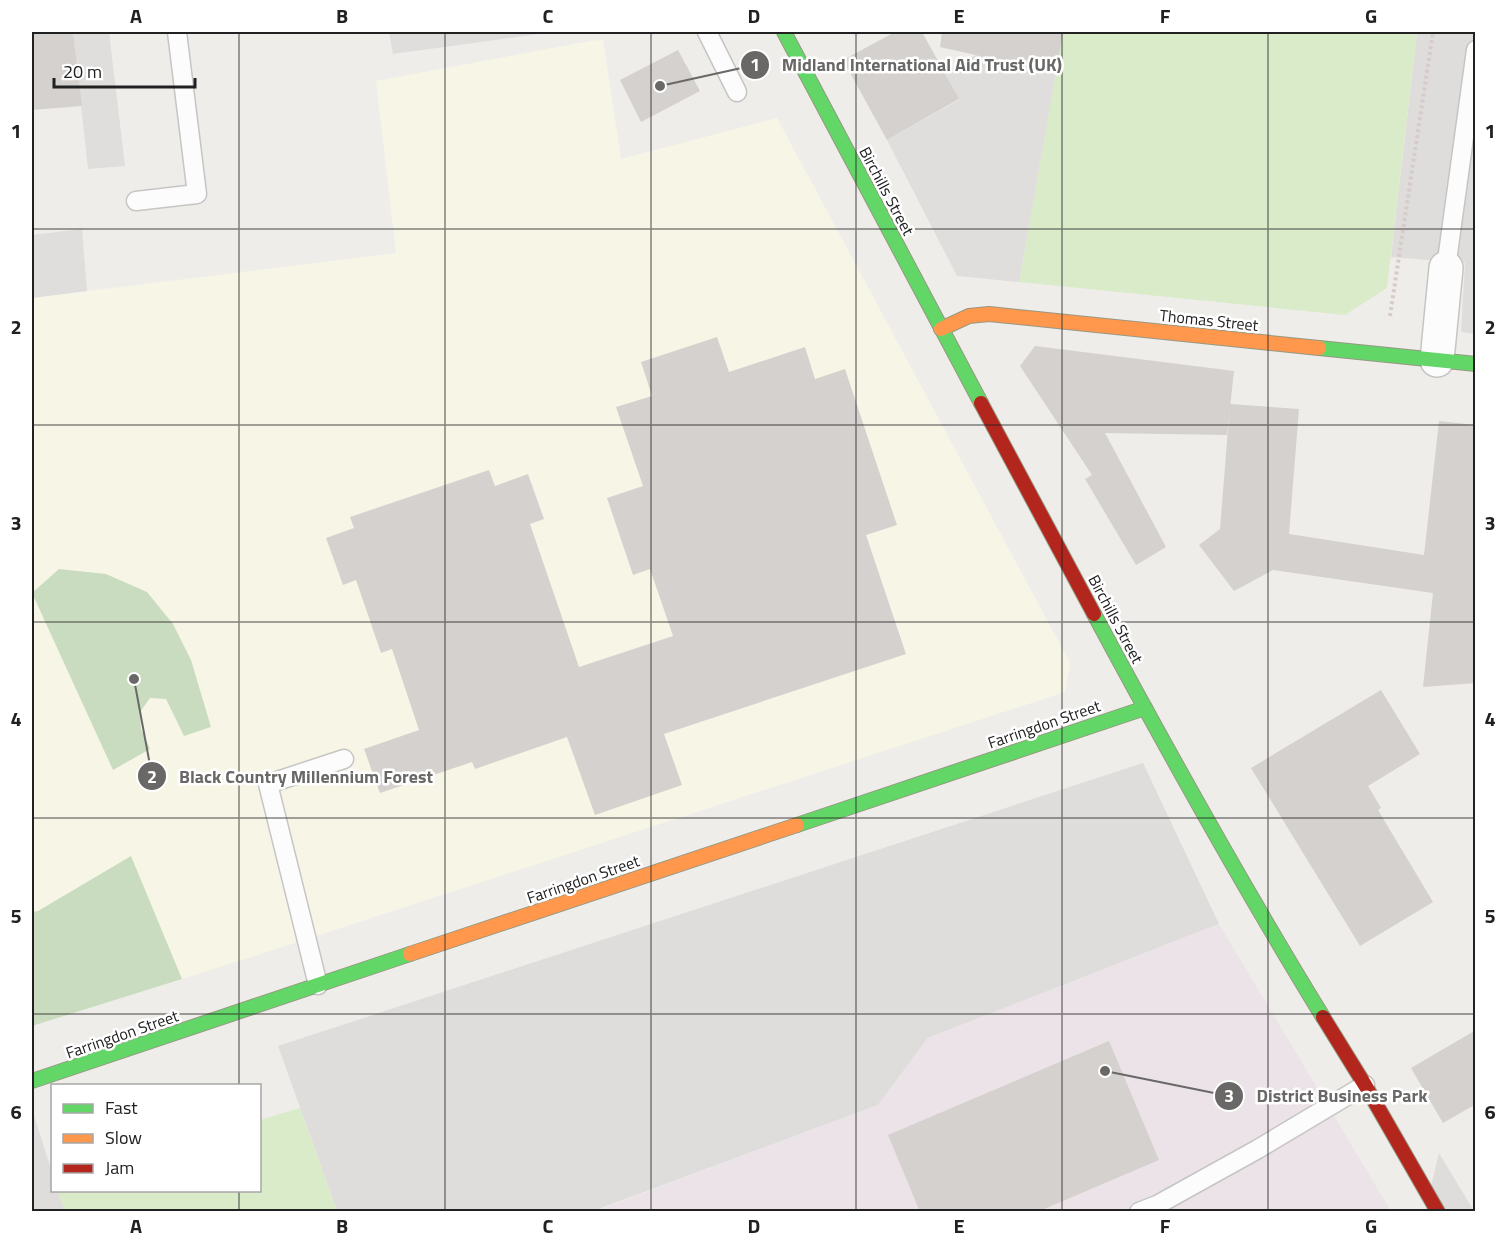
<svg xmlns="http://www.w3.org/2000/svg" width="1507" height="1243" font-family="'Titillium Web',sans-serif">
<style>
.residential{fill:#dedddb}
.industrial{fill:#ece3e8}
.education{fill:#f7f6e6}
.grass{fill:#daebca}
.forest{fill:#c9dcc0}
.parking{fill:#dfdedd}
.pier{fill:#dedddc}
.building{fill:#d4d1ce}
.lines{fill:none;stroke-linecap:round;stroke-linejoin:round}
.lane-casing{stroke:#c6c5c4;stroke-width:21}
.street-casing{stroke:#c6c5c4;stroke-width:36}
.fast-casing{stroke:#969882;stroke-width:16}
.slow-casing{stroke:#969882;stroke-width:16}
.jam-casing{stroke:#969882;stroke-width:16}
.path{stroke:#d7cbc8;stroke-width:4;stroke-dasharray:3 3;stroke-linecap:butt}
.lane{stroke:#fdfcfc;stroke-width:18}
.street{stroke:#fdfcfc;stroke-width:33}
.fast{stroke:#63d668;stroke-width:14}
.slow{stroke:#ff974d;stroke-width:14}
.jam{stroke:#b3261e;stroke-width:14}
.grid{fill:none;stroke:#212121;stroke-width:1.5;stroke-opacity:0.55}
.labels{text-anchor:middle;stroke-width:5;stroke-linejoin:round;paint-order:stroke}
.street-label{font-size:16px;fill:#212121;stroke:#fff}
.leader{fill:none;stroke:#696867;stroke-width:2}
.callout-dot{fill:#696867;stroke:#fff;stroke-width:2}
.mark-label{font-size:18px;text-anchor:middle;font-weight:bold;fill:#fff}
.callout-label{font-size:18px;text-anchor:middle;font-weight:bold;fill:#696867;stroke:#fff;stroke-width:5;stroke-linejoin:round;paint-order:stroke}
.neatline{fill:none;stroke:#212121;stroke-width:2}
.grid-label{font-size:20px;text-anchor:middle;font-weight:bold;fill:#212121}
</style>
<rect width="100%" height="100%" fill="#efedea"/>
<g class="residential">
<path d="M 1417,32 L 1475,32 L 1475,334 L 1461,332 L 1465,263 L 1391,257 Z"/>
<path d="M 1143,763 L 1219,924 L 928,1038 L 878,1105 L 593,1211 L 337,1211 L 278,1046 Z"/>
<path d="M 32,1109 L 52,1172 L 52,1190 L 58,1191 L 65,1211 L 32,1211 Z"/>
</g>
<path class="industrial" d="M 1219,924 L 1391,1211 L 593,1212 L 878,1105 L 928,1038 Z"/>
<path class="education" d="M 603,40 L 621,159 L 777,118 L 1070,663 L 1065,692 L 270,951 L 32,1026 L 32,298 L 396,253 L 376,81 L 590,41 Z"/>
<g class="grass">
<path d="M 1063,32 L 1417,32 L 1387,288 L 1345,315 L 1019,282 Z"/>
<path d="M 300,1108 L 337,1211 L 65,1211 L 58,1191 L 260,1190 L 260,1120 Z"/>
</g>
<g class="forest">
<path d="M 59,569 L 106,574 L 147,592 L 173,624 L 191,660 L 211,727 L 184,736 L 166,699 L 150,698 L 140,712 L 141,729 L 150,749 L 113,770 L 32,593 Z"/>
<path d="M 131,856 L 182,979 L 32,1026 L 32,912 L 38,911 Z"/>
</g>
<g class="parking">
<path d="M 73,32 L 109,32 L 125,166 L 88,169 Z"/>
<path d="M 389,32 L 553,32 L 393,54 Z"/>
<path d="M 996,44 L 1008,62 L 1056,73 L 1019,282 L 957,276 L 887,140 L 959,100 L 944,72 Z"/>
<path d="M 82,229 L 87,291 L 32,298 L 32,235 Z"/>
</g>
<path class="pier" d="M 1439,1153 L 1474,1211 L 1425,1212 Z"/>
<g class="building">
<path d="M 32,32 L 73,32 L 82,106 L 32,110 Z"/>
<path d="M 895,32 L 922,32 L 959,99 L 887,140 L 843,60 Z"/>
<path d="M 942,32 L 1063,32 L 1056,73 L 940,47 Z"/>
<path d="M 678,50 L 700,91 L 641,122 L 620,80 Z"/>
<path d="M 717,337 L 729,372 L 805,347 L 815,379 L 845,369 L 897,525 L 866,535 L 906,654 L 664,734 L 682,785 L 595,815 L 567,737 L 475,769 L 472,762 L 380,793 L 364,749 L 419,730 L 392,649 L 381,653 L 356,580 L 343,585 L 326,538 L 354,528 L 350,517 L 489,470 L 495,486 L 528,474 L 544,519 L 530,524 L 579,667 L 673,636 L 650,569 L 633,575 L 607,498 L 643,486 L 616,407 L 652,396 L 641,362 Z"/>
<path d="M 1035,346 L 1234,371 L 1227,435 L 1105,433 L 1166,547 L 1136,565 L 1085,479 L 1092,475 L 1020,366 Z"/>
<path d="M 1230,404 L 1299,409 L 1289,534 L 1424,555 L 1439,421 L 1476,425 L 1476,683 L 1423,687 L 1433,593 L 1273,570 L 1234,591 L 1199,545 L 1220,529 Z"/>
<path d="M 1381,690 L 1420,754 L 1368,786 L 1381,808 L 1378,810 L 1433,902 L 1360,946 L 1251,768 Z"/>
<path d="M 1476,1030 L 1476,1104 L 1443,1123 L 1411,1068 Z"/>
<path d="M 1109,1041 L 1159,1160 L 1037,1212 L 920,1212 L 888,1135 Z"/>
</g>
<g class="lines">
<defs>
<g id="lane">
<path d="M 707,32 L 737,92"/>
<path d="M 136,201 L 197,194 L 177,32"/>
<path d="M 1446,268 L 1476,50"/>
<path d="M 318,985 L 268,784 L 344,759"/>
<path d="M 1139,1212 L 1157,1205 L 1258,1149 L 1365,1085"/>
</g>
<path id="street" d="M 1437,360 L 1446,268"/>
<g id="fast">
<path d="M 784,32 L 981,403"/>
<path d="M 1319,348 L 1476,364"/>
<path d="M 1094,614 C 1167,750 1242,885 1323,1017"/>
<path d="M 797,825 L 1145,708"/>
<path d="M 32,1081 L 410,954"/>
</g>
<g id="slow">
<path d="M 941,329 L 969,316 L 989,314 L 1319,348"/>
<path d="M 410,954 L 797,825"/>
</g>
<g id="jam">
<path d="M 981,403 L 1094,614"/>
<path d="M 1323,1017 L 1365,1085 L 1438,1212"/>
</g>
</defs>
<use href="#lane" class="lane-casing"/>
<use href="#street" class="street-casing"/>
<use href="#fast" class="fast-casing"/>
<use href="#slow" class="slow-casing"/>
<use href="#jam" class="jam-casing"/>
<path class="path" d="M 1390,316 L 1433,32"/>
<use href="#lane" class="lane"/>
<use href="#street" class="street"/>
<use href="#fast" class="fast"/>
<use href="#slow" class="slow"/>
<use href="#jam" class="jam"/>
</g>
<path class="grid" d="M 239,32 L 239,1086M 445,32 L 445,1212M 651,32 L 651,1212M 856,32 L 856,1212M 1062,32 L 1062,1212M 1268,32 L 1268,1212M 32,229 L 1476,229M 32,425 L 1476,425M 32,622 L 1476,622M 32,818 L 1476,818M 32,1014 L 1476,1014M 239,1190 L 239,1212"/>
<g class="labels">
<g class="street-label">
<text transform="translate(887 191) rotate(62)" y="6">Birchills Street</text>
<text transform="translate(1209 320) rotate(6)" y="6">Thomas Street</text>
<text transform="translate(1116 619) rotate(62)" y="6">Birchills Street</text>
<text transform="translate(1044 724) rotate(-19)" y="6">Farringdon Street</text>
<text transform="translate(583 879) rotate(-19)" y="6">Farringdon Street</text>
<text transform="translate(122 1034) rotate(-19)" y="6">Farringdon Street</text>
</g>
</g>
<path class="leader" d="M660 86L755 65M134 679L152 776M1105 1071L1229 1096"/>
<g class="callout-dot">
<circle cx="660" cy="86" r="6"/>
<circle cx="134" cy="679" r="6"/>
<circle cx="1105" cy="1071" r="6"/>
<circle cx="755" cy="65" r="15"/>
<circle cx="152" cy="776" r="15"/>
<circle cx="1229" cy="1096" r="15"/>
</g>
<g class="mark-label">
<text x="755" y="71">1</text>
<text x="152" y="783">2</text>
<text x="1229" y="1102">3</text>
</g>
<g class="callout-label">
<text x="922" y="71">Midland International Aid Trust (UK)</text>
<text x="306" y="783">Black Country Millennium Forest</text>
<text x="1342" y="1102">District Business Park</text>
</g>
<rect width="1507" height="1243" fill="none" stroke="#ffffff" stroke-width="66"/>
<rect x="51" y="1084" width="210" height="108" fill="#ffffff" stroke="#a6a6a6" stroke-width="1.5"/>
<rect x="63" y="1104" width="30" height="9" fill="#63d668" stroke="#a6a6a6" stroke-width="1.5"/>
<text x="105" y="1114" font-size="18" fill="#212121">Fast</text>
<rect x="63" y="1134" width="30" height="9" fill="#ff974d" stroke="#a6a6a6" stroke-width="1.5"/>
<text x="105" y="1144" font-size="18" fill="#212121">Slow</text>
<rect x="63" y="1164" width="30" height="9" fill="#b3261e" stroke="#a6a6a6" stroke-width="1.5"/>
<text x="105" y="1174" font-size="18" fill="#212121">Jam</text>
<path d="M54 78v9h141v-9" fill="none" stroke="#212121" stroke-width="3"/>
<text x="63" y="78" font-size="18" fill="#212121" stroke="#ffffff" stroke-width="4.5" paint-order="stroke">20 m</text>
<rect x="33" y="33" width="1441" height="1177" class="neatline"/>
<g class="grid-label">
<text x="136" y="23">A</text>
<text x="342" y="23">B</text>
<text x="548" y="23">C</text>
<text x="754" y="23">D</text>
<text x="959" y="23">E</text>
<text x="1165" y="23">F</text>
<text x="1371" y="23">G</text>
<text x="16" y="138">1</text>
<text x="1490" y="138">1</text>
<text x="16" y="334">2</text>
<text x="1490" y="334">2</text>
<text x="16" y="530">3</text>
<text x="1490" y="530">3</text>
<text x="16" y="726">4</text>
<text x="1490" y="726">4</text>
<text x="16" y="923">5</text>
<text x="1490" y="923">5</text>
<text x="16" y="1119">6</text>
<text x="1490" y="1119">6</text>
<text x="136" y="1233">A</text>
<text x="342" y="1233">B</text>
<text x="548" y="1233">C</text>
<text x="754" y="1233">D</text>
<text x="959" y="1233">E</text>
<text x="1165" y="1233">F</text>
<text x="1371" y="1233">G</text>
</g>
</svg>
